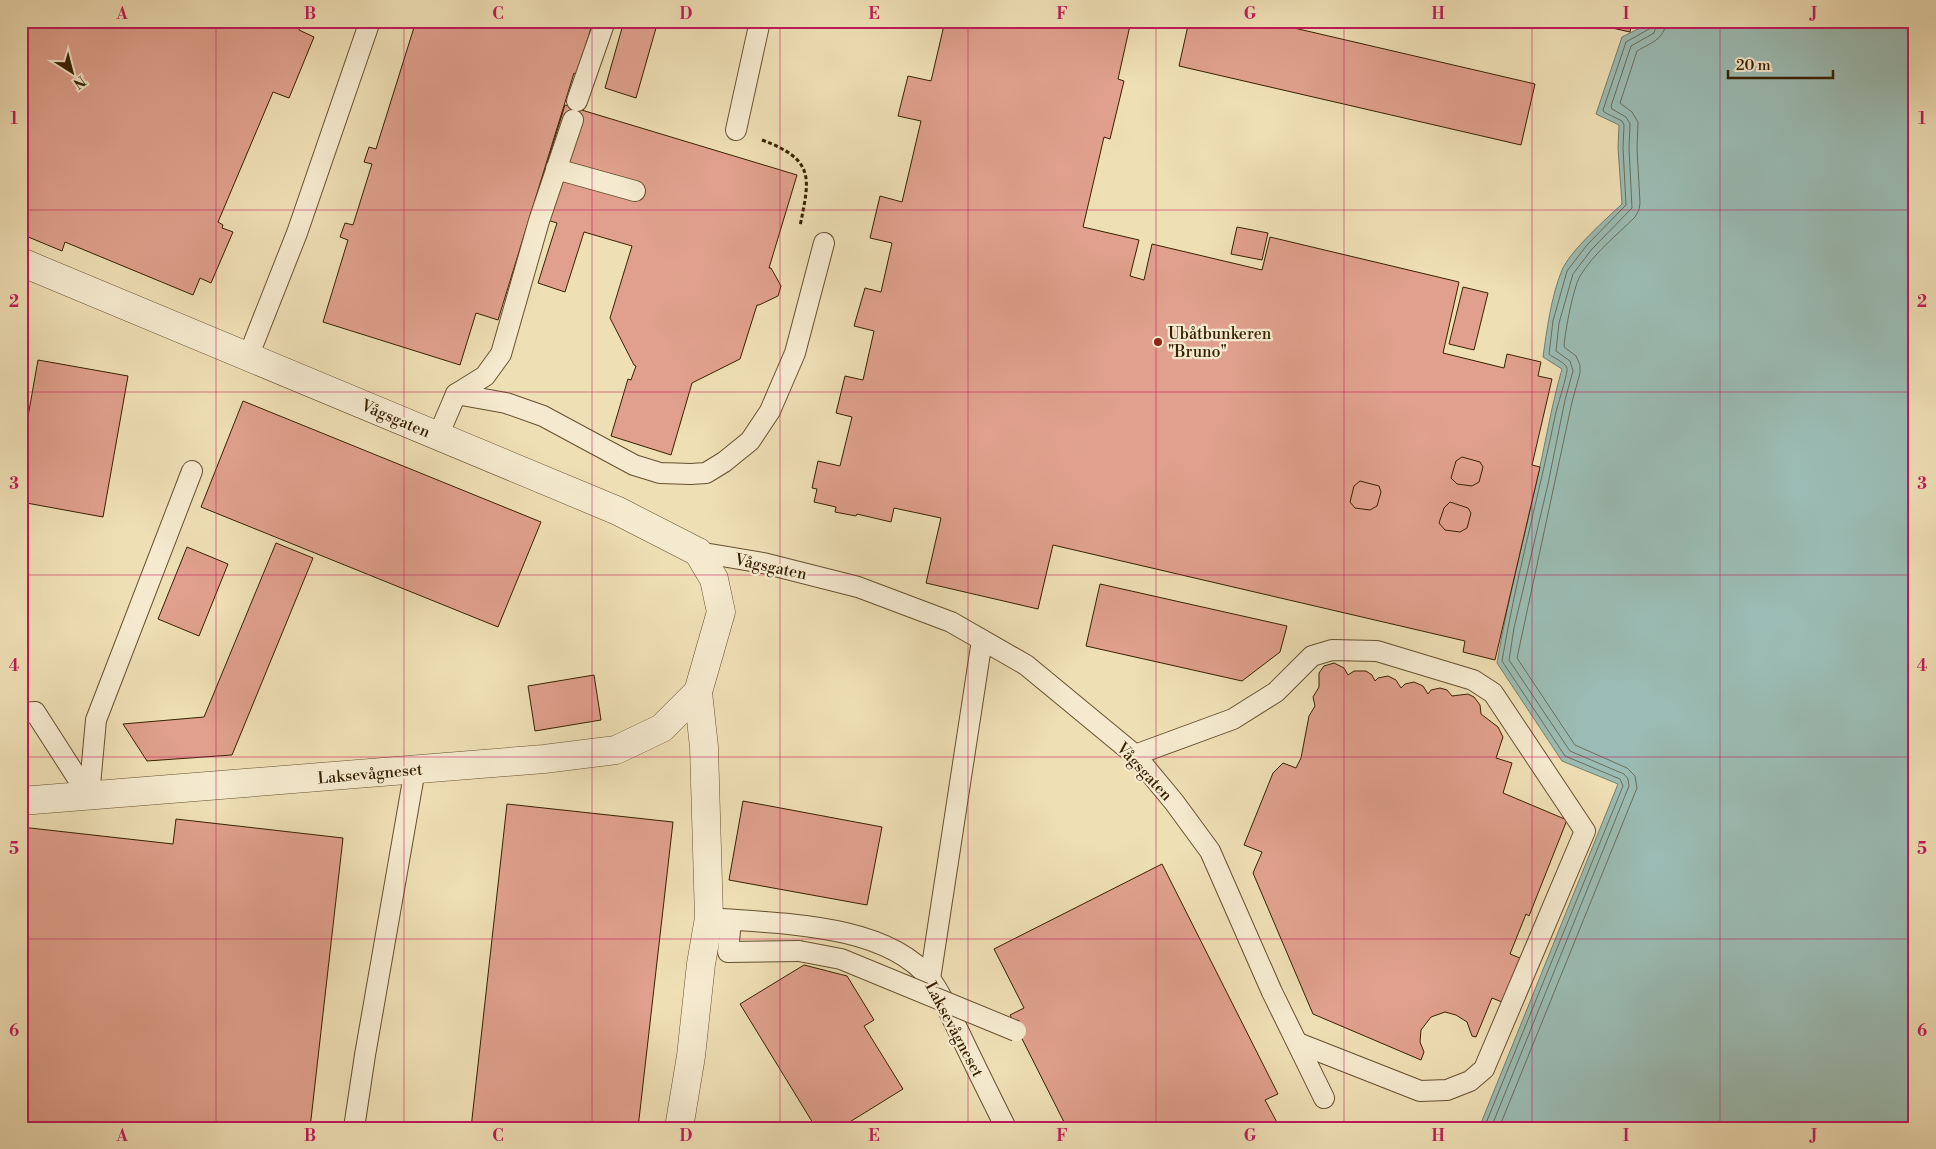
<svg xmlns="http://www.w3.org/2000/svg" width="1936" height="1149" font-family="'Libre Bodoni',serif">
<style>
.water{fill:#9bbcb4;stroke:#737e6c}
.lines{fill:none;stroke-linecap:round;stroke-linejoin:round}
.shore{stroke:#696e5a;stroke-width:1}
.building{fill:#e0a08d;stroke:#372100}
.service-casing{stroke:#65502d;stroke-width:22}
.minor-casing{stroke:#65502d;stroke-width:29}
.tertiary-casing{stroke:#65502d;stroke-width:29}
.path{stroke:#372100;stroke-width:3;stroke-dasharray:4 2.5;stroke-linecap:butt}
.service{stroke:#f5eacf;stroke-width:20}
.minor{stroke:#f5eacf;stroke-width:28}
.tertiary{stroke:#f5eacf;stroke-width:28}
.service-bridge-casing{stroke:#65502d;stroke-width:22;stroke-linecap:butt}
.service-bridge{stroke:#f5eacf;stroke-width:20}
.grid{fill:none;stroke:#c2185b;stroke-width:1;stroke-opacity:0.55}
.poi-dot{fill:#8f2418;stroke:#f5eacf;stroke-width:2}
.labels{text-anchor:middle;stroke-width:4.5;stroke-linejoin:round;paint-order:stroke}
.poi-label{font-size:16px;fill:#372100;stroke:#f5eacf;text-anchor:start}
.street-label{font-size:16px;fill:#372100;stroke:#f5eacf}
.neatline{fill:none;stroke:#c2185b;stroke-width:2}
.grid-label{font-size:16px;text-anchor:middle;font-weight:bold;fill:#c2185b}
</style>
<rect width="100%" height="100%" fill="#efdfb5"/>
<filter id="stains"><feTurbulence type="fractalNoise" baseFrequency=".004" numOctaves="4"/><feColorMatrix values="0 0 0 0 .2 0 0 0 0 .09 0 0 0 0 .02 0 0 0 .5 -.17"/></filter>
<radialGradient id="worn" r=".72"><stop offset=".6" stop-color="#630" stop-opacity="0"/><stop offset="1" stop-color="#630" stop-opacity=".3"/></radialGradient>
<path class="water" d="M 1648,21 L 1915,21 L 1915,1128 L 1479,1128 L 1618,784 L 1562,761 L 1497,663 C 1507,603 1523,544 1536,484 C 1545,446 1551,407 1562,369 L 1543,357 C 1547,329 1551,297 1562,270 C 1570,251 1606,219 1622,204 L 1618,148 L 1619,125 L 1596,114 L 1622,37 L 1646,25 Z"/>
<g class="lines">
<g class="shore">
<path d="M 1484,1128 L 1623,786 L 1620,779 L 1565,756 L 1502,661 C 1516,577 1539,495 1556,412 C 1558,404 1568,373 1567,368 C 1565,362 1553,358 1549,354 L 1553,321 L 1567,271 L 1587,245 L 1626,205 L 1623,148 L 1624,125 L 1622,121 L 1604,112 L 1603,110 L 1626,42 L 1649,29 L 1652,21"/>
<path d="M 1491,1128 L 1629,786 L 1628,779 L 1624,774 L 1570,751 L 1509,660 L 1514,628 L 1548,484 L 1565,400 L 1573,371 L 1570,361 L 1556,351 L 1559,323 L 1573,274 L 1592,249 L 1632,208 L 1629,148 L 1630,124 L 1626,117 L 1612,109 L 1611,106 L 1631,46 L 1654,33 L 1658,21"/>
<path d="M 1499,1128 L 1637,788 L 1635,776 L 1627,768 L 1575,745 L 1517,658 L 1572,402 L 1580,373 L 1580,365 L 1576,356 L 1564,347 C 1565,331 1573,289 1580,276 C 1594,253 1617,235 1635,217 L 1639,210 L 1640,203 L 1637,148 L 1638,122 L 1632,112 L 1620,103 L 1637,51 C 1650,43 1665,40 1666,21"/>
</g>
</g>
<g class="building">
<path d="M 21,21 L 302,21 L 299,30 L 314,37 L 289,98 L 273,92 L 218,222 L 223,225 L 222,228 L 233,232 L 211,283 L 200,278 L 193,295 L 65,242 L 62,251 L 21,234 Z"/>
<path d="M 416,21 L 593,21 L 577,75 L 574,73 L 498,320 L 476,313 L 460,365 L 323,322 L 348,240 L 340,237 L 345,223 L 353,225 L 372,164 L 364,162 L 369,147 L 376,149 Z"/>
<path d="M 624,21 L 658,21 L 636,98 L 605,88 Z"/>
<path d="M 945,21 L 1131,21 L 1118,79 L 1124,81 L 1110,139 L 1104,137 L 1083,227 L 1139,240 L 1130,276 L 1144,280 L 1152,244 L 1262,270 L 1270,237 L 1459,282 L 1443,353 L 1504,368 L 1507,354 L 1541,362 L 1538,376 L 1552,379 L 1532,465 L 1540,467 L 1495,660 L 1463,652 L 1465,641 L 1053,545 L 1038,609 L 926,583 L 941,518 L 894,508 L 891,522 L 857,514 L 856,516 L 835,512 L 836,507 L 814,502 L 817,489 L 812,488 L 818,461 L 840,466 L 852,417 L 836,413 L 845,376 L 863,380 L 874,331 L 854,326 L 865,288 L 881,292 L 892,243 L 870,238 L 880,196 L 902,202 L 921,121 L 898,116 L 908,76 L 931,81 Z"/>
<path d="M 1189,21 L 1264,21 L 1535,84 L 1521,145 L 1179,66 Z"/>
<path d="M 1600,21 L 1632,21 L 1630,32 L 1599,25 Z"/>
<path d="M 565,105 L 797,175 L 769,268 L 771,268 L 781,286 L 778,296 L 759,305 L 757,305 L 740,359 L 692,383 L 671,455 L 611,436 L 628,379 L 631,380 L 636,366 L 634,365 L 610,318 L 632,246 L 584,232 L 565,292 L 538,283 L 557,223 L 531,215 Z"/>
<path d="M 1237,227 L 1268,233 L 1262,260 L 1231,254 Z"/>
<path d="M 1463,287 L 1488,293 L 1474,350 L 1449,344 Z"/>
<path d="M 38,360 L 128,376 L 103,517 L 21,502 L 21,456 Z"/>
<path d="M 243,401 L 541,522 L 498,627 L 201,507 Z"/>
<path d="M 1462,457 L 1480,462 L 1483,467 L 1479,482 L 1472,486 L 1457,484 L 1451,478 L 1456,461 Z"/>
<path d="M 1360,481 L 1379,486 L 1381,492 L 1377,506 L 1370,510 L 1355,508 L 1350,502 L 1354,486 Z"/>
<path d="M 1450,502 L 1468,508 L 1471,513 L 1467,528 L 1460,532 L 1445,530 L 1439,523 L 1444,508 Z"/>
<path d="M 276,543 L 313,558 L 232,755 L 147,761 L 123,724 L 204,717 Z"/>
<path d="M 187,547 L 228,564 L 199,636 L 158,619 Z"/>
<path d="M 1100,584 L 1287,626 L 1280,652 L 1242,681 L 1086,646 Z"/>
<path d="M 1334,663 L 1344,668 L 1348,675 L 1354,671 L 1366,671 L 1372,675 L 1375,681 L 1378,678 L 1388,676 L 1396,680 L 1401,688 L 1405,684 L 1414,682 L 1423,686 L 1428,694 L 1431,690 L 1440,688 L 1447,690 L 1452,696 L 1468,694 L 1474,697 L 1480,705 L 1481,714 L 1498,727 L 1503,737 L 1496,758 L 1512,763 L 1503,793 L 1567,820 L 1529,916 L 1526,914 L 1510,954 L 1520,958 L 1502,1002 L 1492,998 L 1476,1037 L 1472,1036 L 1467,1022 L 1456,1015 L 1445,1012 L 1431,1017 L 1421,1030 L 1420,1042 L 1424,1052 L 1421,1060 L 1313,1014 L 1253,873 L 1262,852 L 1244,845 L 1273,773 L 1283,763 L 1296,768 L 1301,758 L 1309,716 L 1315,706 L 1313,697 L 1319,687 L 1319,673 L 1324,666 Z"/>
<path d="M 594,675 L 601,720 L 535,731 L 528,686 Z"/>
<path d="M 743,801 L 882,827 L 867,905 L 729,880 Z"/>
<path d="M 507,804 L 673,822 L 638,1128 L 471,1128 Z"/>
<path d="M 176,819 L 343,838 L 310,1128 L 21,1128 L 21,827 L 173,844 Z"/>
<path d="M 1162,864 L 1278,1094 L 1265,1100 L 1280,1128 L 1067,1128 L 1010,1015 L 1024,1008 L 994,949 Z"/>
<path d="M 804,965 L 847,976 L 874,1020 L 864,1026 L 903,1089 L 840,1128 L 816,1128 L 740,1004 Z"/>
</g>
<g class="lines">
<defs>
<g id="service">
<path d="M 577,101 L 605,21"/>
<path d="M 736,130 L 760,21"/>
<path d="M 556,169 L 635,191"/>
<path d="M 248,357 L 297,233 L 370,21"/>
<path d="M 456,394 L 506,403 L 543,416 L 634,465 L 660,473 L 691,474 L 706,473 L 724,462 L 750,441 L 770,411 L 795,353 L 824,243"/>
<path d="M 438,436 L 456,394 L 485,376 L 501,354 L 539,221 L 573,120"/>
<path d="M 698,552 L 763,563 L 858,587 L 951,622 L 1026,665 L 1135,755 L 1174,802 L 1210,851 L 1272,992 L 1324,1098"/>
<path d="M 21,713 L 35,712 L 89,796"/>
<path d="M 1135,755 L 1233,719 L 1276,692 L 1312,656 L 1332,650 L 1377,651 L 1473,680 L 1493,693 L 1585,831 L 1484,1069 L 1470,1081 L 1447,1090 L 1420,1091 L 1298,1043"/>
<path d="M 89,796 L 96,720 L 192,471"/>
<path d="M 709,918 C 776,924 885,922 930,979 C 942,994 950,1015 959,1032 C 974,1064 990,1096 1006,1128"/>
<path d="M 731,920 L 728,952 L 799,951"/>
<path d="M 930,979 L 982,640"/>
<path d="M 354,1128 L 365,1055 L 415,769"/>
</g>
<g id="minor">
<path d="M 21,801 L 544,759 L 616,750 L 662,728 L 698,692"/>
<path d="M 679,1128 L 691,1056 L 701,964 L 709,918 L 704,747 L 698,692 L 721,612 L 714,579 L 698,552"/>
</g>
<path id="tertiary" d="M 21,262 L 618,511 L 698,552"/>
</defs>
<use href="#service" class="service-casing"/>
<use href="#minor" class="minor-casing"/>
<use href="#tertiary" class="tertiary-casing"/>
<path class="path" d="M 762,140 C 815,160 810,177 800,226"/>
<use href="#service" class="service"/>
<use href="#minor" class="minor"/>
<use href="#tertiary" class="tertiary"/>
<defs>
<path id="service-bridge" d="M 799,951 L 841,959 L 1016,1031"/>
</defs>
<use href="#service-bridge" class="service-bridge-casing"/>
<use href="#service-bridge" class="service-bridge"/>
</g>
<path class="grid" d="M 216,21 L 216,1128M 404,21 L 404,1128M 592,21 L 592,1128M 780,21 L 780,1128M 968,21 L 968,1128M 1156,21 L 1156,1128M 1344,21 L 1344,1128M 1532,21 L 1532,1128M 1720,21 L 1720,1128M 21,210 L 1915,210M 21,392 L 1915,392M 21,575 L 1915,575M 21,757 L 1915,757M 21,939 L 1915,939"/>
<circle class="poi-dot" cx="1158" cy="342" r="5"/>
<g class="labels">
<g class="poi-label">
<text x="1168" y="339">Ubåtbunkeren<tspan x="1168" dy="18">"Bruno"</tspan></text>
</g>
<g class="street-label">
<text transform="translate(396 418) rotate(23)" y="6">Vågsgaten</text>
<text transform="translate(771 566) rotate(12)" y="6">Vågsgaten</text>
<text transform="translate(1145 771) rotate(47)" y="6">Vågsgaten</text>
<text transform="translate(370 773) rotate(-5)" y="6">Laksevågneset</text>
<text transform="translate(955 1029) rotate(62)" y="6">Laksevågneset</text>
</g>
</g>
<rect width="1936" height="1149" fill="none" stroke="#efdfb5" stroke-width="55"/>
<g transform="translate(72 72) rotate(144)" stroke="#f5eacf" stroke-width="4" paint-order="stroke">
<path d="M0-4L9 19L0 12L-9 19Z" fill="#372100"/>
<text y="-8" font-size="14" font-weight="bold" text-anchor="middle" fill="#372100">N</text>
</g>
<path d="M1728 70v8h105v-8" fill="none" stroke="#372100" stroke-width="2.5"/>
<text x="1736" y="70" font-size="15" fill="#372100" stroke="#f5eacf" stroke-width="4" paint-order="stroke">20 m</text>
<rect x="28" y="28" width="1880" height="1094" class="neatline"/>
<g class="grid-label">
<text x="122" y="19">A</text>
<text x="310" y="19">B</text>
<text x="498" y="19">C</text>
<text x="686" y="19">D</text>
<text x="874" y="19">E</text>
<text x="1062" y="19">F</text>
<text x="1250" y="19">G</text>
<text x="1438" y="19">H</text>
<text x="1626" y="19">I</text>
<text x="1814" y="19">J</text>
<text x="14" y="124">1</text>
<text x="1922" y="124">1</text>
<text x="14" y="307">2</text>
<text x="1922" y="307">2</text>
<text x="14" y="489">3</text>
<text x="1922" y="489">3</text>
<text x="14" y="671">4</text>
<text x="1922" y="671">4</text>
<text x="14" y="854">5</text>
<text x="1922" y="854">5</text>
<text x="14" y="1036">6</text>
<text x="1922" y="1036">6</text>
<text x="122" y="1141">A</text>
<text x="310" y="1141">B</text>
<text x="498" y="1141">C</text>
<text x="686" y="1141">D</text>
<text x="874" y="1141">E</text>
<text x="1062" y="1141">F</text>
<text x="1250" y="1141">G</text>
<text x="1438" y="1141">H</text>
<text x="1626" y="1141">I</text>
<text x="1814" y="1141">J</text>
</g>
<rect width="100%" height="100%" filter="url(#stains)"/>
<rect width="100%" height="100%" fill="url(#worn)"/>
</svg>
